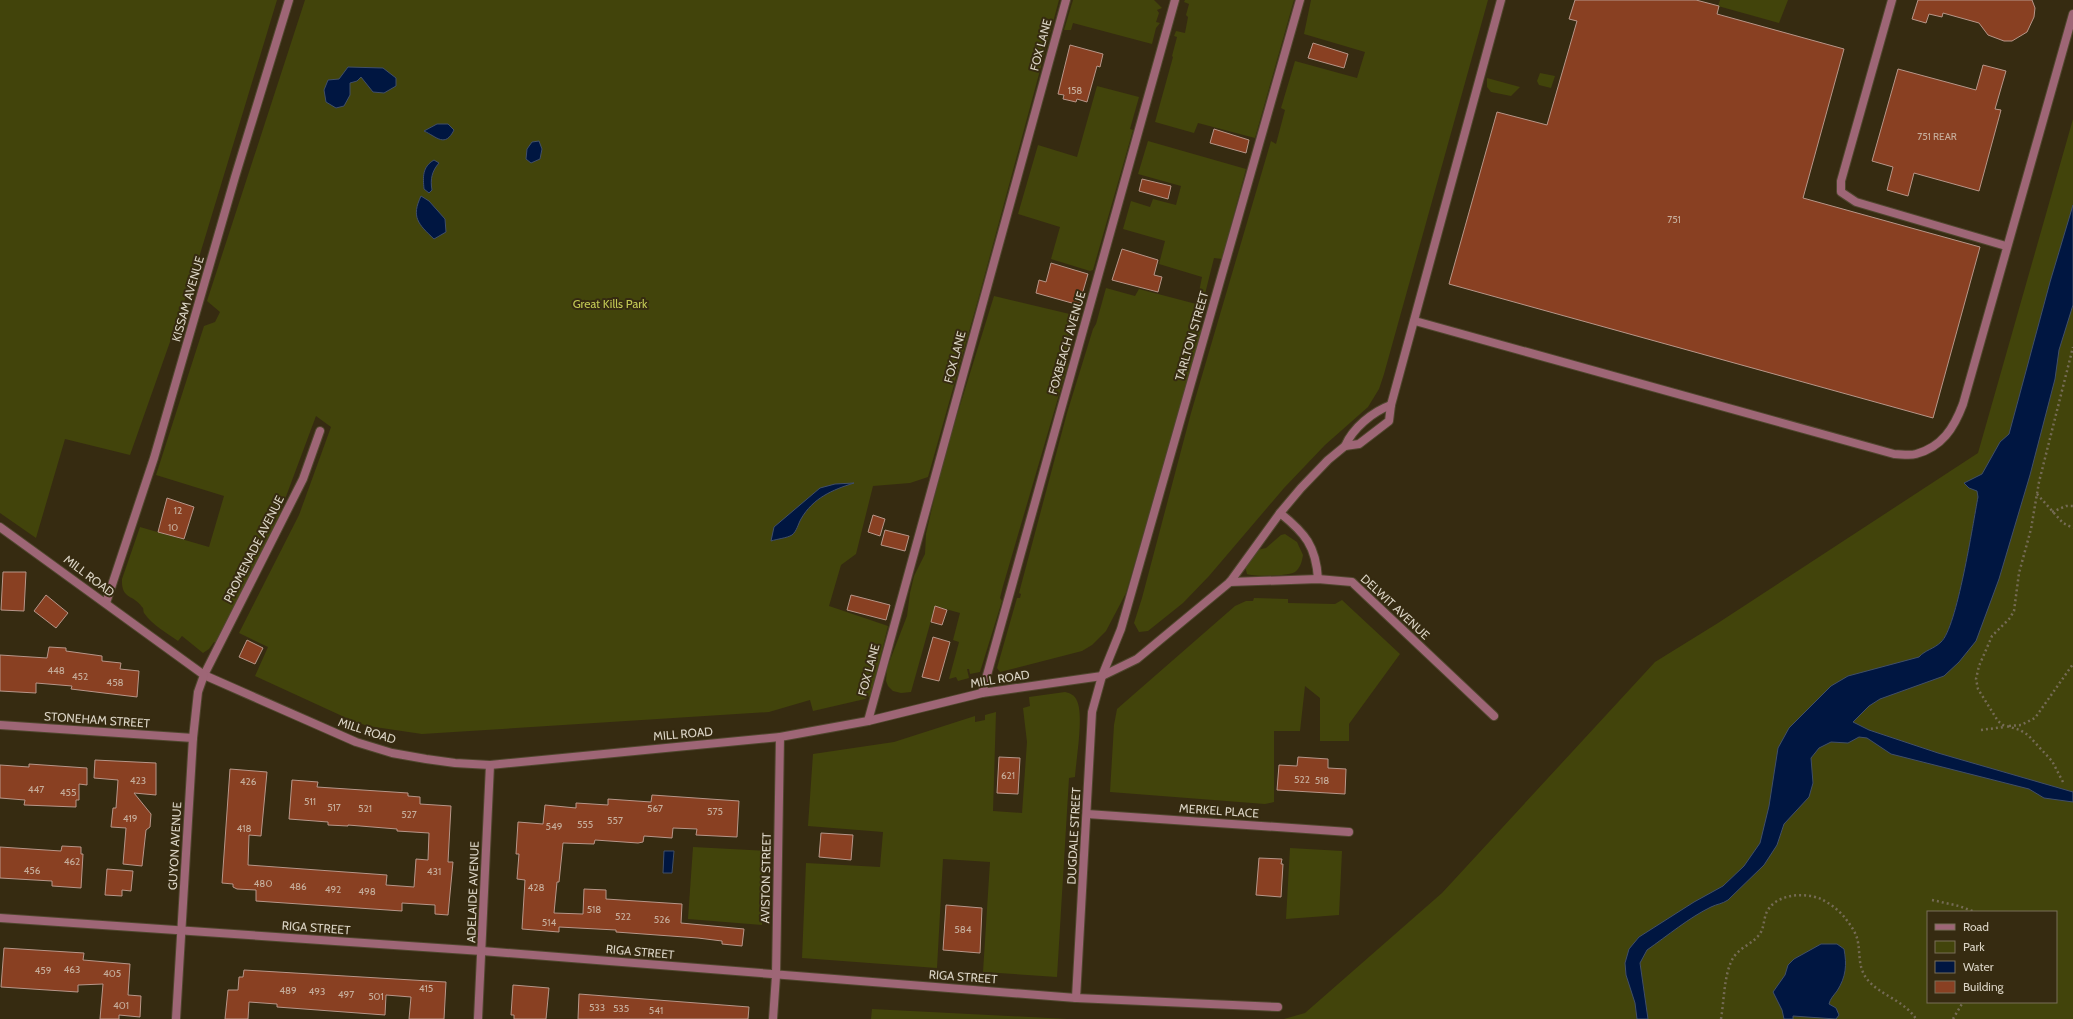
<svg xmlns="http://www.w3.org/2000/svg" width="2073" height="1019" font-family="Cabin,sans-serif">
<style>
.green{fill:#42440b;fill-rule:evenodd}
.water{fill:#001641;stroke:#414f68}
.building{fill:#894022;stroke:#b79689}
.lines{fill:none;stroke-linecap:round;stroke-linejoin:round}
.service-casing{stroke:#50462e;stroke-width:10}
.minor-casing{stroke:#50462e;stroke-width:10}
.tertiary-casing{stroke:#50462e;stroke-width:10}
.path{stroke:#756b55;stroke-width:2.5;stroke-dasharray:2 3;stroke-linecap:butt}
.service{stroke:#9e6676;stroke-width:8}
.minor{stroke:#9e6676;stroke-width:8}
.tertiary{stroke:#9e6676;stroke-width:8}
.labels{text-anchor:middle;stroke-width:4;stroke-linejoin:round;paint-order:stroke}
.number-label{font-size:10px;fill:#c6ae9c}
.street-label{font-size:12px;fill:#dad3c4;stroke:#362b11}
.park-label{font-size:12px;fill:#c2c854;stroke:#362b11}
</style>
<rect width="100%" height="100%" fill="#362b11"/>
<g class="green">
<path d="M 0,0 L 277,0 L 194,274 L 130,455 L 65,439 L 36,538 L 0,513 Z"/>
<path d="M 305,0 L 1059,0 L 978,300 L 928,477 L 910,483 L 873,486 L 856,554 L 841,565 L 829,606 L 888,626 L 871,695 L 865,699 L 813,711 L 810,700 L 769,712 L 422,734 L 368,726 L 353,721 L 255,676 L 268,647 L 239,633 L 299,515 L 331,427 L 316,416 L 278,518 L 216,643 L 214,642 L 209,649 L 203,653 L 182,636 L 178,641 C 167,633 152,625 144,613 C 143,611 144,608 142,607 C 133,594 121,600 122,579 L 140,527 L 209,547 L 224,496 L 156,475 L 204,326 L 215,322 L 220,312 L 207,301 Z"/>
<path d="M 1073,0 L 1154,0 L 1162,8 L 1157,10 L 1159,13 L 1156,22 L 1160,23 L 1156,28 L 1152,44 L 1073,23 L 1071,30 L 1064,30 Z"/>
<path d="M 1185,0 L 1294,0 L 1255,138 L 1198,123 L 1194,133 L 1155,122 L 1173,57 L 1172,56 L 1177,37 L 1174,36 L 1176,31 L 1185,33 L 1188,17 L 1186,15 L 1189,4 L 1184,2 Z"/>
<path d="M 1311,0 L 1488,0 L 1384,374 L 1379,389 L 1368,407 L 1325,445 L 1284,488 L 1209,576 L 1183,603 L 1148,631 L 1139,632 L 1134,623 L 1142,598 L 1191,413 L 1271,141 L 1276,144 L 1285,110 L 1281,108 L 1295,61 L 1357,78 L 1365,52 L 1304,34 Z"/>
<path d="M 1720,0 L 1788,0 L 1779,23 L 1718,6 Z"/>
<path d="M 1540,73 L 1555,76 L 1551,88 L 1539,85 L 1537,81 Z"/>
<path d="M 1487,78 L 1520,87 L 1511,96 L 1491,92 L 1487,87 Z"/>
<path d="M 1097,86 L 1139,97 L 1130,129 L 1133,130 L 1093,270 L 1090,271 L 1051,259 L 1060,227 L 1018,214 L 1038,145 L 1077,157 Z"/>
<path d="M 2073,119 L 2073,1019 L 1284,1019 L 1305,1013 L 1442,893 L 1655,662 L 1718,623 L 1978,453 ZM 1928,912 L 2056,912 L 2056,1002 L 1928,1002 Z"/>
<path d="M 1148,141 L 1246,169 L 1222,259 L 1214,258 L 1205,294 L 1199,292 L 1202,277 L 1159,264 L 1165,241 L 1123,229 L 1131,201 L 1150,207 L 1153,199 L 1176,205 L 1181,186 L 1138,174 Z"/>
<path d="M 1106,288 L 1135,296 L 1139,289 L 1200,305 L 1196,328 L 1202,330 L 1180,409 L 1126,593 L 1106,631 L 1092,645 L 1082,651 L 1000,672 L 997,668 L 1017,598 L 1020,598 L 1021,594 L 1019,593 L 1067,413 L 1093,329 L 1096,324 Z"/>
<path d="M 994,296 L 1078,316 L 1070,336 L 1073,338 L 1065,362 L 1068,364 L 1003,586 L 1000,598 L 1002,601 L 980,672 L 970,674 L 969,669 L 967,669 L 969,678 L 958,681 L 956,677 L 949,679 L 959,642 L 953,640 L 960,613 L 935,606 L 911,692 L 901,693 L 893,691 L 888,686 L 886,681 L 887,668 L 907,616 L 910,593 L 914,576 L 925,554 L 926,534 L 943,460 Z"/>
<path d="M 1285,534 L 1297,542 L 1303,555 C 1302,562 1300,568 1295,572 C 1288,576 1254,577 1247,574 L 1245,566 L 1257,550 L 1266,548 L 1281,535 Z"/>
<path d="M 1254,598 L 1288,599 L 1288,603 L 1335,604 L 1342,600 L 1400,654 L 1349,724 L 1349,741 L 1320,741 L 1320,698 L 1305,686 L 1300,731 L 1274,731 L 1274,802 L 1265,804 L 1110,792 L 1114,725 L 1117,709 L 1235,606 L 1246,601 L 1253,601 Z"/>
<path d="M 1065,692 C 1070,693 1075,695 1077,701 C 1084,715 1076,760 1075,777 L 1069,778 L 1057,977 L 983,972 L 990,862 L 943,859 L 937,968 L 802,958 L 806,863 L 880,867 L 883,832 L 808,826 L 813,754 L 894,742 L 975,716 L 975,722 L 985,720 L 985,715 L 996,712 L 993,811 L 1022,813 L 1027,742 L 1023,708 L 1030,706 L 1029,697 Z"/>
<path d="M 693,847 L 767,851 L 762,925 L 688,919 Z"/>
<path d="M 1290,848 L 1342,851 L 1339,915 L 1286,919 Z"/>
<path d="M 872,1009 L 1068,1019 L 871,1019 Z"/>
</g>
<g class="water">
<path d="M 348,67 L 383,68 L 396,78 L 396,86 L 384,93 L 373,92 L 361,77 L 357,81 L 350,83 L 350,95 L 344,106 L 336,108 L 326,102 L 324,90 L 328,80 L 339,79 Z"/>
<path d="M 437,124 L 448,124 L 454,130 C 445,148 437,137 424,131 Z"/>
<path d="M 539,141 L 542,149 L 540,159 L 531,163 L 526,159 L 527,149 L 532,142 Z"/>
<path d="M 434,160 L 439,163 C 432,171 430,179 432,190 L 429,193 L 424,189 C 423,177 422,167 434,160 Z"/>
<path d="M 421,196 L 429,201 L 445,219 L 446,232 L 434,239 C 418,224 411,217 421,196 Z"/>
<path d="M 2073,205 L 2073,305 L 2059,350 L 2055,379 L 2030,475 L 1999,579 L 1976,641 L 1959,662 L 1944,676 L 1880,699 L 1869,706 L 1853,722 L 1869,730 L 1938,753 L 2073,792 L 2073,802 L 2044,798 L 2029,789 L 1891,754 L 1867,738 L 1859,737 L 1848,743 L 1831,742 L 1819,748 L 1811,758 L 1813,783 L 1809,797 L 1784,824 L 1777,845 L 1764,865 L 1728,900 C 1722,904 1717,904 1711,907 C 1690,917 1667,936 1647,950 L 1640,963 L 1648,1019 L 1637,1019 L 1635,1003 L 1626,975 L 1625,963 L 1629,949 L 1639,937 L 1694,902 L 1723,886 L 1744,866 L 1760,843 L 1769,806 L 1778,748 L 1789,728 L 1831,686 L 1848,676 L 1919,657 C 1925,650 1934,649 1941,642 C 1957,628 1973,523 1978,497 L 1977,491 L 1969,488 L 1964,483 L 1982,474 L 2000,442 L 2009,434 L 2050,282 Z"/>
<path d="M 854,483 C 832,490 813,498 801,519 C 798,524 797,531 792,535 C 787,538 777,539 771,541 L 774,527 L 820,488 L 835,484 Z"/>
<path d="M 664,851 L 674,851 L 672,873 L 663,873 Z"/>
<path d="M 1821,944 L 1837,944 L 1844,949 C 1847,965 1846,977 1837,991 C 1834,995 1830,999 1829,1004 L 1836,1008 L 1839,1015 L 1836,1019 L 1793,1016 L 1793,1019 L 1784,1019 L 1782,1010 L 1773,992 L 1785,975 L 1788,965 L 1794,959 Z"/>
</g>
<g class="building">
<path d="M 1575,0 L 1696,0 L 1719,6 L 1717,14 L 1844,49 L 1803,198 L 1980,247 L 1933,418 L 1449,284 L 1497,112 L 1547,125 L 1577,21 L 1569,19 Z"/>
<path d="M 1918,0 L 2032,0 L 2035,8 L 2034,17 L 2027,32 L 2012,41 L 2004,41 L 1988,35 L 1979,23 L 1943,13 L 1942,17 L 1929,14 L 1926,23 L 1912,19 Z"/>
<path d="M 1313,43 L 1348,54 L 1344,68 L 1308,58 Z"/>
<path d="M 1070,45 L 1103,54 L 1100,67 L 1097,66 L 1087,102 L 1077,99 L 1076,102 L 1063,99 L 1064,95 L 1058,94 Z"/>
<path d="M 1983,65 L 2006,71 L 1995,109 L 2001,110 L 1979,191 L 1914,173 L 1908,196 L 1887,190 L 1893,167 L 1872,161 L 1898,69 L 1976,90 Z"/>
<path d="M 1214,129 L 1249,140 L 1246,153 L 1210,143 Z"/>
<path d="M 1142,179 L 1171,186 L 1168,199 L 1139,191 Z"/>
<path d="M 1122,249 L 1158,260 L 1154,275 L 1162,277 L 1158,292 L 1112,280 Z"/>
<path d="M 1051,263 L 1088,274 L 1079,305 L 1036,293 L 1039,280 L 1046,282 Z"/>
<path d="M 167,498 L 194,507 L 184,539 L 158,532 Z"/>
<path d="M 873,515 L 885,519 L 880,536 L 868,532 Z"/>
<path d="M 885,530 L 909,536 L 905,551 L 881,545 Z"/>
<path d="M 3,572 L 26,572 L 24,611 L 1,610 Z"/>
<path d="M 46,595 L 68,613 L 56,628 L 34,611 Z"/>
<path d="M 851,595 L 890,605 L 886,620 L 847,610 Z"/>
<path d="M 935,606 L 947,610 L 942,625 L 931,622 Z"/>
<path d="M 933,637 L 950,642 L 939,681 L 922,677 Z"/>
<path d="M 247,640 L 263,648 L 255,664 L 239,657 Z"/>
<path d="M 49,647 L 66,648 L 66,651 L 102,656 L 102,661 L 121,663 L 120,669 L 139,671 L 137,697 L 71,689 L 72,686 L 36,683 L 36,693 L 0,691 L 0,655 L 47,658 Z"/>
<path d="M 999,757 L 1020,758 L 1018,794 L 997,793 Z"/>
<path d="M 1298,757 L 1328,759 L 1328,768 L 1346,769 L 1345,794 L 1277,790 L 1279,765 L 1297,766 Z"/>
<path d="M 95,760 L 156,763 L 156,795 L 134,793 L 151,814 L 150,827 L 146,830 L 142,866 L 123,864 L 126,828 L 111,827 L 113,808 L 116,808 L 118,780 L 94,778 Z"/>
<path d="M 29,764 L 87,768 L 87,785 L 79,784 L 79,800 L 76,800 L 76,807 L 24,805 L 25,800 L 0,798 L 0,765 L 29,767 Z"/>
<path d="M 230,769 L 267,772 L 261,836 L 249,835 L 248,865 L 387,875 L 386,885 L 414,887 L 416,859 L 428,860 L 429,833 L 397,831 L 397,829 L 348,825 L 348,826 L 328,825 L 328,822 L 289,819 L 292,780 L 318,782 L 317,787 L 408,793 L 408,796 L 420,797 L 420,804 L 451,806 L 448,862 L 453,862 L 448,915 L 435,914 L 435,905 L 402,903 L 402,911 L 256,901 L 256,890 L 237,889 L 233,887 L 233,884 L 222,883 Z"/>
<path d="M 652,795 L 739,801 L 737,837 L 696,835 L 697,829 L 673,828 L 672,838 L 644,836 L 643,842 L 638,843 L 595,840 L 594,844 L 563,843 L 559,882 L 557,882 L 554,913 L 583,914 L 584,889 L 606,890 L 606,899 L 682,904 L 681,923 L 744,929 L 742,946 L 722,944 L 722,941 L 698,938 L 616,932 L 616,930 L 559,927 L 559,932 L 522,929 L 525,880 L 517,879 L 519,854 L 516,854 L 518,822 L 543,824 L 545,805 L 576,808 L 576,803 L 608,805 L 608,799 L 651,802 Z"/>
<path d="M 821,833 L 853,835 L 851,860 L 819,857 Z"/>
<path d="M 62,846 L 81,847 L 81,854 L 83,854 L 81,888 L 52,886 L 52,881 L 0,878 L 0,847 L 61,851 Z"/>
<path d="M 1259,858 L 1282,859 L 1281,864 L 1283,864 L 1281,897 L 1256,895 Z"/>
<path d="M 107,869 L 133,871 L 131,891 L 122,890 L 122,896 L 105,895 Z"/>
<path d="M 946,905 L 982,908 L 980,953 L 943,950 Z"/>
<path d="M 4,948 L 84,953 L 83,960 L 130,964 L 128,995 L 141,996 L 140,1017 L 119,1015 L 119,1019 L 100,1019 L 103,984 L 78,985 L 78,992 L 1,987 Z"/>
<path d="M 244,970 L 446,982 L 444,1019 L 409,1019 L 411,997 L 386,995 L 385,1015 L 277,1007 L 277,1004 L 249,1002 L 248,1019 L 225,1019 L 228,990 L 238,990 L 239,977 L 243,977 Z"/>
<path d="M 513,985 L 549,988 L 546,1019 L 514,1019 L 514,1015 L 511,1015 Z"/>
<path d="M 579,994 L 749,1007 L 748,1019 L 578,1019 Z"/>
</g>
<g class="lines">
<defs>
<g id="service">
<path d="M 1892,0 L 1841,181 L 1841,192 L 1856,202 L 2006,246"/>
<path d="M 1415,321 L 1894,454 C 1901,454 1909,456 1916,454 C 1942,447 1954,428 1963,404 L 2073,14"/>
<path d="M 1345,446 C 1353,428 1372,412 1391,405"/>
<path d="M 1280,513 L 1301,488 L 1328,460 L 1345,446 L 1359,444 L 1389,421 L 1391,405 L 1501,0"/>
</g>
<g id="minor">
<path d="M 320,431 L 303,479 L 204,675 L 356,742 L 392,753 L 426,759 L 455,763 L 490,765 L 780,737 L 868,721 L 982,693 L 1102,676 L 1137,659 L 1230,582 L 1280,513 C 1305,533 1316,546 1318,579"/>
<path d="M 1230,582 L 1318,579 L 1352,582 L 1494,716"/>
<path d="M 106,603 L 154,458 L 235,177 L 289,0"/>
<path d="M 982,693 L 1175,0"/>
<path d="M 868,721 L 1066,0"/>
<path d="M 0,725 L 193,738"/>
<path d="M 1087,814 L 1349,832"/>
<path d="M 0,918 L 482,951 L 1076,998 L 1278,1007"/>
<path d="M 1076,998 L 1092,712 L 1102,676 L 1121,629 L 1300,0"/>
<path d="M 478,1019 L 490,765"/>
<path d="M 773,1019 L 776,976 L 780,737"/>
</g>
<path id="tertiary" d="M 0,527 L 204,675 L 198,692 L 193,738 L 176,1019"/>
</defs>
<use href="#service" class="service-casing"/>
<use href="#minor" class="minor-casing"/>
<use href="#tertiary" class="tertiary-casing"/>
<g class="path">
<path d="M 2037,494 L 2063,523 L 2073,528"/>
<path d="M 2052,512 L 2066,506 L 2073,506"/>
<path d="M 2009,726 L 2021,725 L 2035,718 L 2073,664"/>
<path d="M 1981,730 L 2004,727"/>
<path d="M 2063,782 L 2052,761 L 2028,735 L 2020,730 L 2003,725 L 1998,721 L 1978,689 L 1976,679 L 1979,666 L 1992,636 L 2010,618 L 2014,611 L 2019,573 L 2031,529 L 2039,482 L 2073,347"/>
<path d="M 1932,900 L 1959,906 L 1975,912"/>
<path d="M 1721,1019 C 1724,1001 1724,978 1731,962 C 1737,948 1750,946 1759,935 C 1765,928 1763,917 1768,910 C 1777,894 1805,892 1821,899 C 1829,903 1839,910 1845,918 C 1849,923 1855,931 1857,938 C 1861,953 1857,966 1867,979 C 1879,995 1904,1000 1916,1019"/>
<path d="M 1953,1019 L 1963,1002"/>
</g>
<use href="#service" class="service"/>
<use href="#minor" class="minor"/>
<use href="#tertiary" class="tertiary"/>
</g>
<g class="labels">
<g class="number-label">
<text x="1075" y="94">158</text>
<text x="1937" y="140">751 REAR</text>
<text x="1674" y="223">751</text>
<text x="178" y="514">12</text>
<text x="173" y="531">10</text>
<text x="56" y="674">448</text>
<text x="80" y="680">452</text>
<text x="115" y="686">458</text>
<text x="1008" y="779">621</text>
<text x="1302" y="783">522</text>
<text x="138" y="784">423</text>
<text x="1322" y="784">518</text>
<text x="248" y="785">426</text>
<text x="36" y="793">447</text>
<text x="68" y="796">455</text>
<text x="310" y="805">511</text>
<text x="334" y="811">517</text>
<text x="365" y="812">521</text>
<text x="655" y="812">567</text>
<text x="715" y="815">575</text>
<text x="409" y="818">527</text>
<text x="130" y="822">419</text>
<text x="615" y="824">557</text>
<text x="585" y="828">555</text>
<text x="554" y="830">549</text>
<text x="244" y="832">418</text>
<text x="72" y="865">462</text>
<text x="32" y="874">456</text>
<text x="434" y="875">431</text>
<text x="263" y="887">480</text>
<text x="298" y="890">486</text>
<text x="536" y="891">428</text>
<text x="333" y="893">492</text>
<text x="367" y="895">498</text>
<text x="594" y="913">518</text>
<text x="623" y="920">522</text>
<text x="662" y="923">526</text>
<text x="549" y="926">514</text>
<text x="963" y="933">584</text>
<text x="72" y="973">463</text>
<text x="43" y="974">459</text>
<text x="112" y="977">405</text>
<text x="426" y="992">415</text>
<text x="288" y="994">489</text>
<text x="317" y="995">493</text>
<text x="346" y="998">497</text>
<text x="376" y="1000">501</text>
<text x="121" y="1009">401</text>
<text x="597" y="1011">533</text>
<text x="621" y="1012">535</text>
<text x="656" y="1014">541</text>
</g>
<g class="street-label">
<text transform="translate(1041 45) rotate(-75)" y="4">FOX LANE</text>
<text transform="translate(188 299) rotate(-74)" y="4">KISSAM AVENUE</text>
<text transform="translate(1192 336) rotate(-74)" y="4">TARLTON STREET</text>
<text transform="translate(1067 343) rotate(-74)" y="4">FOXBEACH AVENUE</text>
<text transform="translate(955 357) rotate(-75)" y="4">FOX LANE</text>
<text transform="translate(254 549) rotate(-63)" y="4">PROMENADE AVENUE</text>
<text transform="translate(89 576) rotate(37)" y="4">MILL ROAD</text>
<text transform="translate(1395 607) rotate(43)" y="4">DELWIT AVENUE</text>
<text transform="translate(869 670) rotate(-75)" y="4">FOX LANE</text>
<text transform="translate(1000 679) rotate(-9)" y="4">MILL ROAD</text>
<text transform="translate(97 720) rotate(4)" y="4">STONEHAM STREET</text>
<text transform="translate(367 731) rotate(18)" y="4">MILL ROAD</text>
<text transform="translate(683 734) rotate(-5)" y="4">MILL ROAD</text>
<text transform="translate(1219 811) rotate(4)" y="4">MERKEL PLACE</text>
<text transform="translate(1074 836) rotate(-87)" y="4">DUGDALE STREET</text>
<text transform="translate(175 846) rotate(-87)" y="4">GUYON AVENUE</text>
<text transform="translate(766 878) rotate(-89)" y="4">AVISTON STREET</text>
<text transform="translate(473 892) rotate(-88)" y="4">ADELAIDE AVENUE</text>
<text transform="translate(316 928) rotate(4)" y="4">RIGA STREET</text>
<text transform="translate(640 952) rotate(5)" y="4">RIGA STREET</text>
<text transform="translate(963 977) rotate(4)" y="4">RIGA STREET</text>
</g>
<g class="park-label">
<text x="610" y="308">Great Kills Park</text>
</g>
</g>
<rect x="1927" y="911" width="130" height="92" fill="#362b11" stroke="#786e59"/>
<rect x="1935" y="924" width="20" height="6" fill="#9e6676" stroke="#786e59"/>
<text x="1963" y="931" font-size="12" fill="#dad3c4">Road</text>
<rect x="1935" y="941" width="20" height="12" fill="#42440b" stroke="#786e59"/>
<text x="1963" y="951" font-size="12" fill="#dad3c4">Park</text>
<rect x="1935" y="961" width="20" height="12" fill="#001641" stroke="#786e59"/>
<text x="1963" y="971" font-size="12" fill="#dad3c4">Water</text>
<rect x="1935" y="981" width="20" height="12" fill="#894022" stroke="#786e59"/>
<text x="1963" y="991" font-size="12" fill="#dad3c4">Building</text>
</svg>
